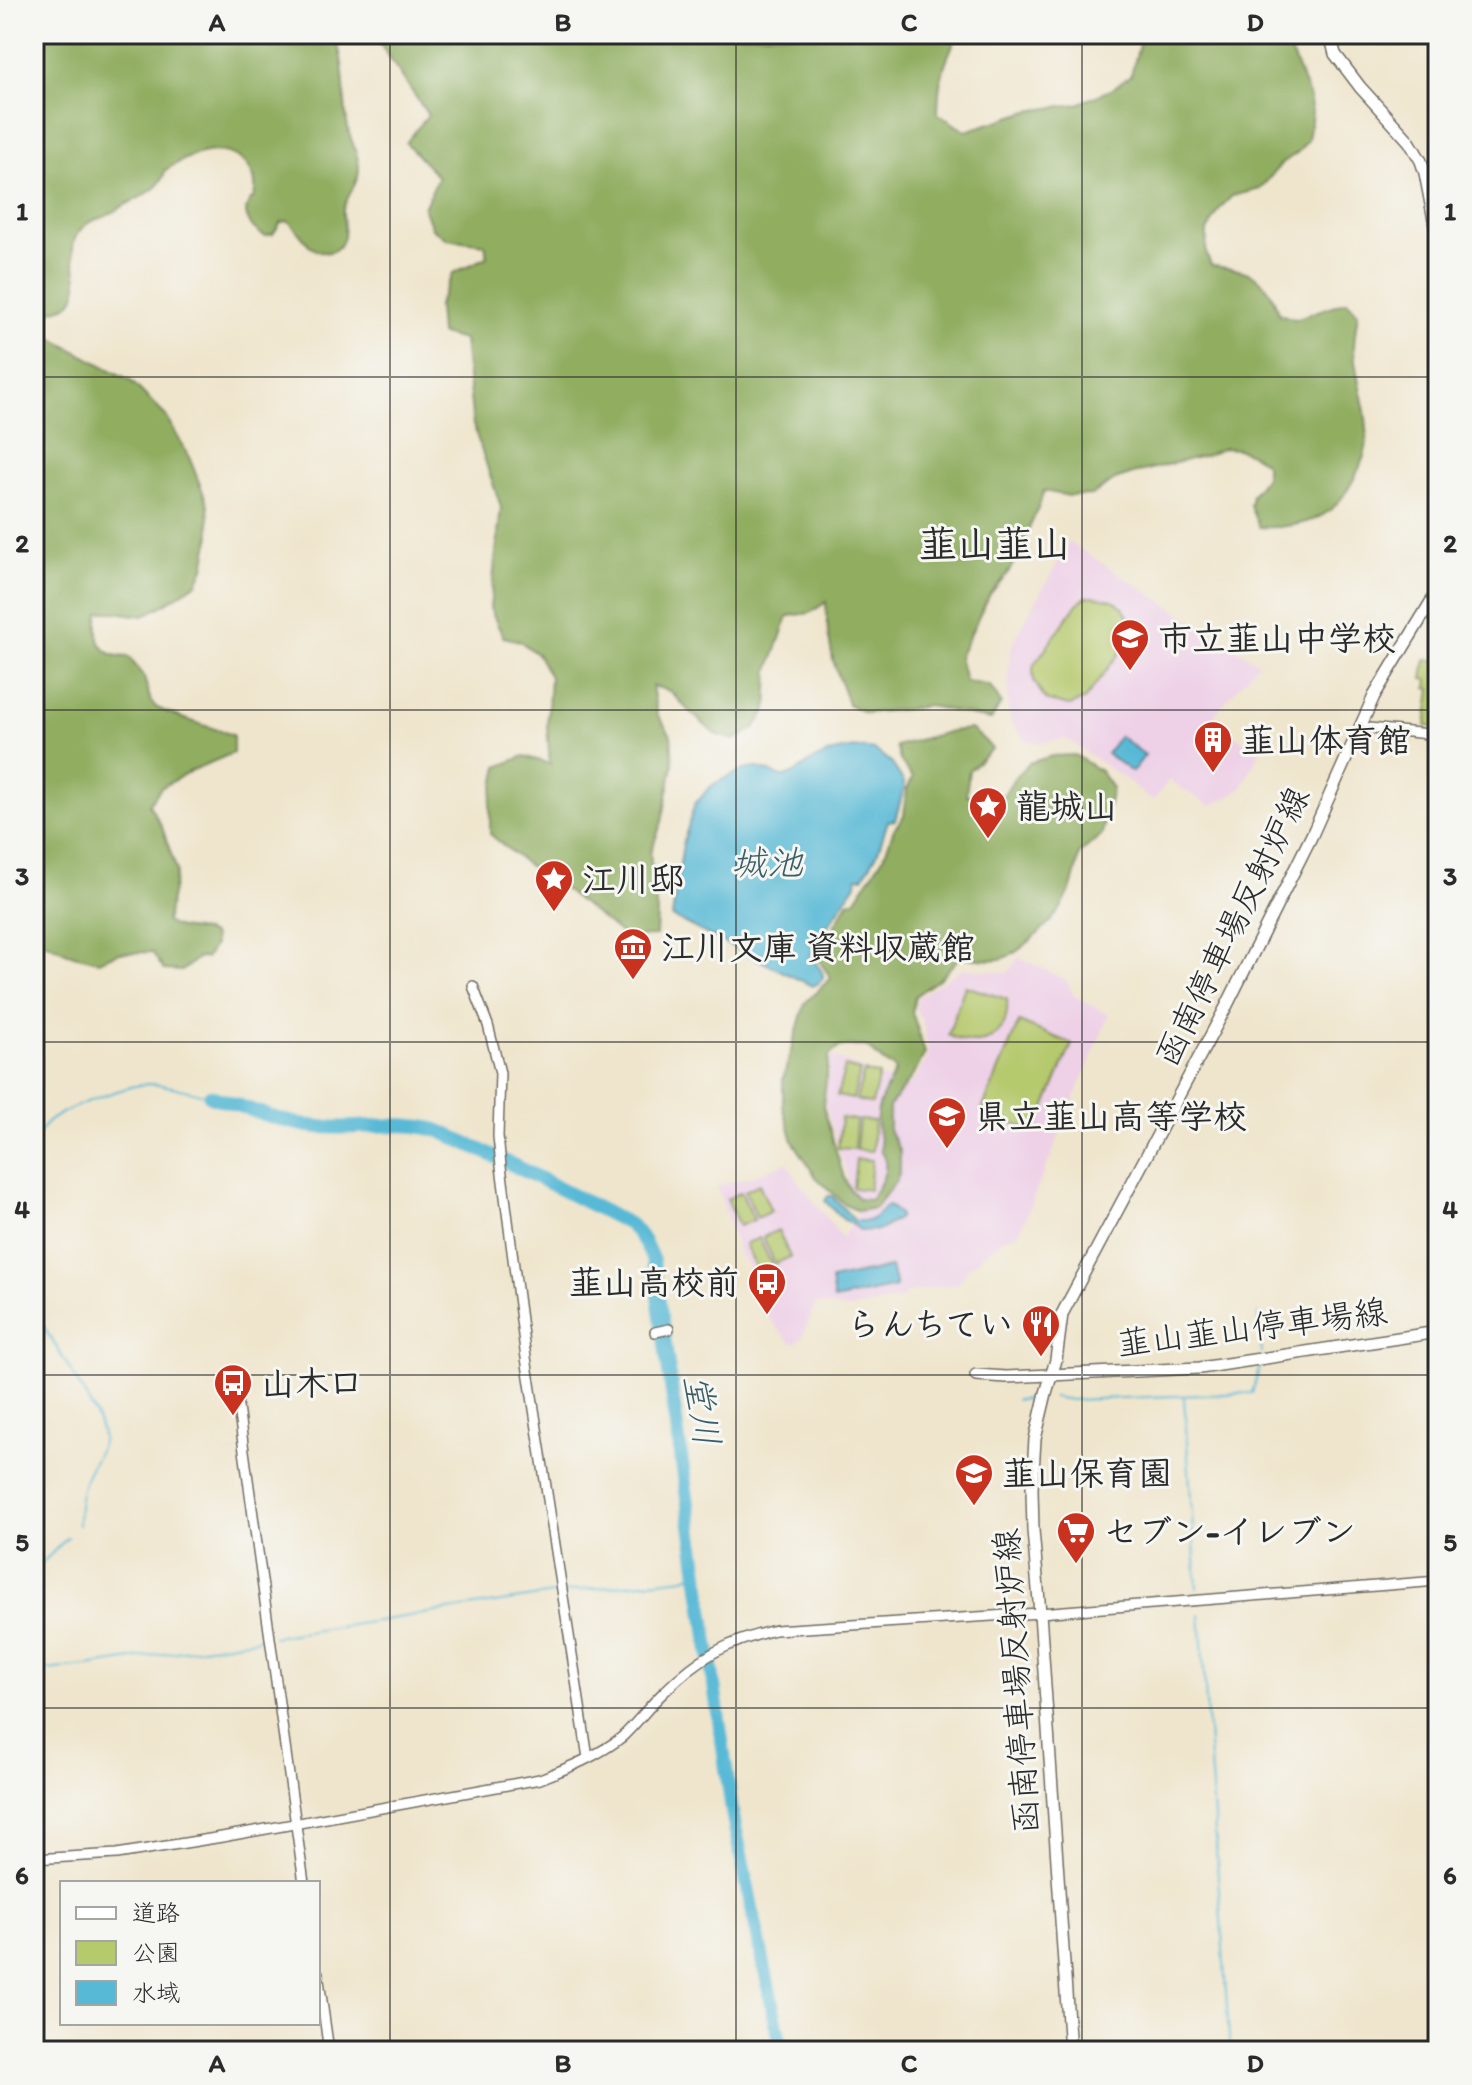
<svg xmlns="http://www.w3.org/2000/svg" width="1472" height="2085" font-family="Itim,'Klee One',sans-serif">
<style>
.built{fill:#eed0e7}
.green{fill:#b5c96d;stroke:#707a4c;stroke-width:2}
.forest{fill:#90ad60;stroke:#5e6c46;stroke-width:2;fill-rule:evenodd}
.water{fill:#58b9d6;stroke:#427280;stroke-width:2}
.lines{fill:none;stroke-linecap:round;stroke-linejoin:round}
.stream{stroke:#58b9d6;stroke-width:2}
.river{stroke:#58b9d6;stroke-width:14}
.minor-casing{stroke:#706c63;stroke-width:12}
.major-casing{stroke:#706c63;stroke-width:14}
.minor{stroke:#fff;stroke-width:9}
.major{stroke:#fff;stroke-width:11}
.grid{fill:none;stroke:#2b2b2b;stroke-width:2;stroke-opacity:0.55}
.labels{text-anchor:middle;stroke-width:6;stroke-linejoin:round;paint-order:stroke}
.poi-label{font-size:34px;font-weight:bold;fill:#2b2b2b;stroke:#f6f6f2;text-anchor:start}
.street-label{font-size:34px;fill:#2b2b2b;stroke:#f6f6f2}
.water-label{font-size:36px;font-style:italic;fill:#3b5d67;stroke:#f6f6f2}
.quarter-label{font-size:38px;font-weight:bold;fill:#2b2b2b;stroke:#f6f6f2}
.neatline{fill:none;stroke:#2b2b2b;stroke-width:3}
.grid-label{font-size:26px;text-anchor:middle;font-weight:bold;fill:#2b2b2b}
</style>
<rect width="100%" height="100%" fill="#f6f6f2"/>
<filter id="ink" filterUnits="userSpaceOnUse"><feTurbulence type="fractalNoise" baseFrequency=".0125" numOctaves="2"/><feDisplacementMap in="SourceGraphic" scale="16" xChannelSelector="R" yChannelSelector="G"/><feConvolveMatrix kernelMatrix="1 2 1 2 8 2 1 2 1" color-interpolation-filters="sRGB"/></filter>
<filter id="wash" filterUnits="userSpaceOnUse"><feTurbulence type="fractalNoise" baseFrequency=".006" numOctaves="4" result="noise"/><feDisplacementMap in="SourceGraphic" scale="32" xChannelSelector="R" yChannelSelector="G"/><feGaussianBlur stdDeviation="1.8" result="paint"/><feColorMatrix in="noise" values="0 0 0 0 0 0 0 0 0 0 0 0 0 0 0 0 0 1.4 0 .05"/><feComposite in="paint" operator="in"/></filter>
<g filter="url(#wash)">
<rect width="100%" height="100%" fill="#efe5cc"/>
<g class="built">
<path d="M 1069,542 L 1258,663 L 1210,720 L 1260,752 L 1241,789 L 1231,796 L 1210,806 L 1169,780 L 1154,800 L 1148,798 L 1129,782 L 1068,740 L 1063,739 L 1044,743 L 1026,741 L 1011,722 L 1008,709 L 1009,661 L 1013,642 Z"/>
<path d="M 1018,957 L 1066,980 L 1074,996 L 1109,1015 L 1019,1233 L 1004,1238 L 968,1268 L 959,1283 L 905,1293 L 903,1298 L 850,1309 L 815,1304 L 802,1338 L 796,1343 L 791,1343 L 772,1322 L 749,1290 L 758,1283 L 739,1253 L 717,1186 L 754,1176 L 787,1163 L 800,1183 L 842,1238 L 858,1213 L 825,1103 L 831,1056 L 907,1088 L 917,1076 L 929,1055 L 923,1023 L 916,1009 L 918,997 L 963,968 L 1008,973 Z"/>
</g>
<g class="green">
<path d="M 1093,596 L 1113,600 L 1123,607 L 1129,618 L 1130,630 L 1121,651 L 1085,699 L 1070,706 L 1048,701 L 1043,696 L 1034,681 L 1033,670 L 1034,665 L 1077,604 L 1086,597 Z"/>
<path d="M 1426,659 L 1438,661 L 1438,728 L 1426,726 L 1431,689 L 1427,688 L 1428,680 L 1423,679 Z"/>
<path d="M 965,986 L 1007,999 C 1010,1039 981,1051 948,1035 Z"/>
<path d="M 1019,1022 L 1072,1044 L 1035,1132 L 982,1110 Z"/>
<path d="M 845,1067 L 860,1071 L 853,1099 L 837,1096 Z"/>
<path d="M 864,1072 L 879,1075 L 872,1104 L 856,1100 Z"/>
<path d="M 841,1118 L 856,1120 L 854,1149 L 838,1148 Z"/>
<path d="M 859,1120 L 874,1121 L 872,1151 L 856,1150 Z"/>
<path d="M 856,1159 L 872,1160 L 869,1190 L 853,1188 Z"/>
<path d="M 759,1184 L 771,1211 L 757,1218 L 745,1191 Z"/>
<path d="M 741,1192 L 754,1220 L 739,1226 L 727,1199 Z"/>
<path d="M 778,1230 L 790,1257 L 775,1264 L 763,1237 Z"/>
<path d="M 759,1238 L 772,1265 L 757,1271 L 745,1244 Z"/>
</g>
<g class="forest">
<path d="M 34,34 L 219,34 C 232,42 244,41 257,34 L 328,34 C 333,38 337,43 339,49 C 346,74 343,103 348,129 C 351,142 360,157 359,170 C 358,185 346,196 343,210 C 342,221 347,230 343,240 C 341,245 336,251 330,252 C 309,256 301,231 288,221 L 281,222 L 273,234 L 265,236 C 249,228 238,211 254,197 C 262,164 230,145 201,153 C 188,156 176,164 165,170 C 162,188 146,194 131,202 C 122,206 113,213 104,217 C 98,219 92,220 87,224 C 57,246 86,272 74,298 C 65,315 47,302 38,327 L 55,340 L 130,380 L 166,416 L 189,457 L 208,505 L 210,536 L 204,568 L 197,583 L 162,606 L 143,616 L 115,612 L 99,612 C 95,638 98,657 129,657 L 144,677 L 151,702 L 157,708 L 182,718 L 233,735 L 233,753 L 193,770 L 161,788 L 149,804 L 162,827 L 177,871 L 166,922 C 184,934 197,925 213,936 L 214,945 L 206,958 L 197,958 L 182,971 L 164,970 L 152,952 L 118,953 L 98,961 L 70,954 L 34,937 Z"/>
<path d="M 383,34 L 958,34 C 943,65 938,80 938,114 L 966,131 L 1029,111 L 1078,104 L 1110,90 L 1131,75 L 1142,34 L 1275,34 L 1292,55 L 1309,96 L 1312,113 L 1308,140 L 1298,152 L 1281,164 L 1260,189 L 1232,196 L 1221,207 L 1207,231 L 1206,253 L 1211,265 C 1222,268 1233,268 1243,271 C 1265,278 1273,294 1279,314 L 1295,319 L 1347,301 L 1358,313 C 1356,325 1354,338 1354,349 C 1355,380 1369,410 1367,441 C 1366,461 1346,498 1330,510 C 1312,525 1281,528 1259,527 L 1250,506 L 1252,495 L 1265,477 L 1265,463 L 1251,454 L 1237,449 L 1224,448 L 1207,455 L 1139,472 L 1115,480 L 1092,495 L 1069,496 L 1044,491 L 1037,511 L 1010,570 L 990,594 L 959,657 L 965,681 L 990,686 L 1001,703 L 991,720 L 926,705 L 917,708 L 866,713 L 848,704 L 833,660 L 828,633 L 826,602 L 810,613 L 788,616 L 769,670 L 767,710 L 754,729 L 734,740 L 715,734 L 688,710 L 670,691 L 652,686 L 657,714 L 671,735 L 673,766 L 662,822 L 650,853 L 657,913 L 656,936 L 625,937 L 556,883 L 526,864 L 490,834 L 490,805 L 498,767 L 524,756 L 550,764 L 547,725 L 550,677 L 538,655 L 520,641 L 503,637 L 490,608 L 501,507 L 473,425 L 464,340 L 440,334 L 438,305 L 453,273 L 487,257 L 485,244 L 447,239 L 432,228 L 424,208 L 438,177 L 406,143 L 428,115 L 380,44 Z"/>
<path d="M 971,729 L 984,740 L 992,749 L 969,770 L 966,795 L 1003,796 L 1015,777 L 1029,763 L 1052,756 L 1075,755 L 1100,771 L 1112,788 L 1102,834 L 1079,854 C 1073,895 1062,914 1031,940 C 1023,947 1014,955 1004,958 C 990,962 975,958 960,957 L 939,979 L 915,996 L 912,1012 L 925,1053 L 914,1074 L 889,1107 L 889,1130 L 900,1152 L 900,1171 L 896,1181 L 875,1208 L 858,1211 L 845,1205 L 816,1177 L 793,1141 L 783,1106 L 783,1079 L 805,1003 L 831,978 L 817,957 L 819,948 L 832,930 L 848,902 L 855,900 L 884,856 L 894,829 L 904,816 L 907,789 L 913,778 L 900,760 L 896,746 L 951,731 ZM 865,1046 C 877,1053 880,1063 893,1067 L 895,1071 C 888,1088 874,1106 877,1125 C 878,1135 882,1140 880,1150 C 893,1168 880,1185 870,1200 L 859,1199 L 851,1191 L 844,1178 L 823,1106 L 829,1056 L 839,1047 Z"/>
</g>
<g class="water">
<path d="M 1119,736 L 1145,755 L 1132,772 L 1107,754 Z"/>
<path d="M 861,748 L 874,750 L 882,755 L 892,764 L 904,782 L 904,788 L 895,820 L 888,821 L 877,854 L 863,877 L 857,877 L 856,884 L 826,928 L 819,934 L 810,957 C 819,967 833,979 812,986 L 672,917 L 683,844 L 695,803 C 701,799 703,794 708,789 C 716,781 743,769 754,768 C 768,767 777,781 790,775 C 798,772 805,766 812,761 C 828,752 842,749 861,748 Z"/>
<path d="M 828,1196 L 832,1196 L 855,1221 L 868,1221 L 874,1218 L 886,1206 L 890,1207 L 899,1214 L 899,1218 L 880,1230 L 861,1231 L 850,1222 L 844,1220 L 825,1201 Z"/>
<path d="M 891,1267 L 896,1287 L 834,1300 L 831,1280 Z"/>
</g>
<g class="lines">
<g class="stream">
<path d="M 34,1154 C 35,1144 38,1133 45,1125 C 57,1110 129,1085 148,1084 C 168,1084 190,1092 210,1096"/>
<path d="M 34,1172 L 36,1205 L 34,1207"/>
<path d="M 34,1310 C 47,1336 107,1419 102,1442 C 99,1454 91,1465 86,1476 C 80,1491 78,1508 78,1525"/>
<path d="M 1258,1313 L 1262,1353"/>
<path d="M 1053,1397 L 1071,1400 L 1252,1393 L 1261,1363"/>
<path d="M 1184,1398 L 1197,1588"/>
<path d="M 1016,1400 L 1039,1398"/>
<path d="M 34,1571 L 68,1537"/>
<path d="M 565,1592 L 684,1578 L 697,1573"/>
<path d="M 1200,1614 L 1230,2051"/>
<path d="M 273,1637 L 559,1593"/>
<path d="M 34,1671 L 87,1666 L 266,1638"/>
</g>
<path class="river" d="M 210,1096 C 243,1106 276,1121 310,1126 C 353,1132 397,1118 440,1131 L 513,1165 L 629,1224 C 641,1234 647,1246 653,1261 L 733,1817 L 782,2051"/>
</g>
</g>
<g filter="url(#ink)">
<g class="lines">
<defs>
<g id="minor">
<path d="M 1360,727 L 1438,735"/>
<path d="M 473,986 L 488,1025 L 500,1073 L 498,1136 L 501,1166 L 525,1351 L 588,1758"/>
<path d="M 655,1332 L 669,1329"/>
<path d="M 236,1393 L 304,1883"/>
<path d="M 34,1859 L 117,1854 L 222,1837 L 540,1779 C 568,1768 598,1756 622,1737 C 637,1723 649,1706 664,1692 C 700,1656 727,1642 775,1630 L 1040,1613 L 1438,1581"/>
<path d="M 318,1973 L 329,2051"/>
</g>
<g id="major">
<path d="M 1330,34 L 1335,54 L 1360,87 L 1409,141 L 1421,161 L 1425,173 L 1438,241"/>
<path d="M 976,1375 L 1006,1377 L 1200,1368 L 1438,1332"/>
<path d="M 1070,2051 L 1040,1613 L 1033,1530 L 1032,1489 L 1035,1439 L 1046,1393 L 1056,1360 L 1062,1314 L 1226,1007 L 1312,835 L 1374,696 L 1434,597 L 1438,585"/>
</g>
</defs>
<use href="#minor" class="minor-casing"/>
<use href="#major" class="major-casing"/>
<use href="#minor" class="minor"/>
<use href="#major" class="major"/>
</g>
</g>
<path class="grid" d="M 390,34 L 390,2051M 736,34 L 736,2051M 1082,34 L 1082,2051M 34,377 L 1438,377M 34,710 L 1438,710M 34,1042 L 1438,1042M 34,1375 L 1438,1375M 34,1708 L 1438,1708"/>
<defs>
<symbol id="school-pin" viewBox="-11 -11 22 30"><path d="M0 17L-7.5 6A9.5 9.5 0 1 1 7.5 6Z" fill="#c8321e" stroke="#f6f6f2"/><path d="M0-5L7-2L0 1L-7-2ZM-4 1L0 2.5L4 1V4Q0 6-4 4Z" fill="#fff"/></symbol>
<symbol id="building-pin" viewBox="-11 -11 22 30"><path d="M0 17L-7.5 6A9.5 9.5 0 1 1 7.5 6Z" fill="#c8321e" stroke="#f6f6f2"/><path d="M-4-6H4V6H1V3H-1V6H-4ZM-2.5-4.3h1.7v1.8h-1.7ZM.8-4.3h1.7v1.8H.8ZM-2.5-1h1.7V.8h-1.7ZM.8-1h1.7V.8H.8Z" fill="#fff"/></symbol>
<symbol id="sight-pin" viewBox="-11 -11 22 30"><path d="M0 17L-7.5 6A9.5 9.5 0 1 1 7.5 6Z" fill="#c8321e" stroke="#f6f6f2"/><path d="M0-6L1.8-2.2L6-1.7L2.9 1.2L3.7 5.4L0 3.3L-3.7 5.4L-2.9 1.2L-6-1.7L-1.8-2.2Z" fill="#fff"/></symbol>
<symbol id="museum-pin" viewBox="-11 -11 22 30"><path d="M0 17L-7.5 6A9.5 9.5 0 1 1 7.5 6Z" fill="#c8321e" stroke="#f6f6f2"/><path d="M0-6L6-3V-2H-6V-3ZM-5-1h2V3h-2ZM-1-1h2V3h-2ZM3-1h2V3H3ZM-6 4H6V6H-6Z" fill="#fff"/></symbol>
<symbol id="bus-pin" viewBox="-11 -11 22 30"><path d="M0 17L-7.5 6A9.5 9.5 0 1 1 7.5 6Z" fill="#c8321e" stroke="#f6f6f2"/><path d="M-5-6H5V4H4V6H2V4H-2V6H-4V4H-5ZM-3.5-4V0h7V-4ZM-3.5 1.2v1.5H-2V1.2ZM2 1.2v1.5H3.5V1.2Z" fill="#fff"/></symbol>
<symbol id="restaurant-pin" viewBox="-11 -11 22 30"><path d="M0 17L-7.5 6A9.5 9.5 0 1 1 7.5 6Z" fill="#c8321e" stroke="#f6f6f2"/><path d="M-5-6h1v4h1v-4h1v4h1v-4h1v5L-1.5 .5V6h-2V.5L-5-1ZM5-6V6H3V1.5H1.5Q1.5-4 5-6Z" fill="#fff"/></symbol>
<symbol id="supermarket-pin" viewBox="-11 -11 22 30"><path d="M0 17L-7.5 6A9.5 9.5 0 1 1 7.5 6Z" fill="#c8321e" stroke="#f6f6f2"/><path d="M-6-5.5h2.5l.6 2H6L4.5 2H-2.5L-4.4-4H-6ZM-1.5 3.2a1.3 1.3 0 1 0 .1 0ZM3 3.2a1.3 1.3 0 1 0 .1 0Z" fill="#fff"/></symbol>
</defs>
<g fill-rule="evenodd">
<use href="#school-pin" x="1108" y="616" width="44" height="60"/>
<use href="#building-pin" x="1191" y="718" width="44" height="60"/>
<use href="#sight-pin" x="966" y="784" width="44" height="60"/>
<use href="#sight-pin" x="532" y="857" width="44" height="60"/>
<use href="#museum-pin" x="611" y="925" width="44" height="60"/>
<use href="#school-pin" x="925" y="1094" width="44" height="60"/>
<use href="#bus-pin" x="745" y="1260" width="44" height="60"/>
<use href="#restaurant-pin" x="1019" y="1302" width="44" height="60"/>
<use href="#bus-pin" x="211" y="1361" width="44" height="60"/>
<use href="#school-pin" x="952" y="1451" width="44" height="60"/>
<use href="#supermarket-pin" x="1054" y="1509" width="44" height="60"/>
</g>
<g class="labels">
<g class="poi-label">
<text x="1158" y="650">市立韮山中学校</text>
<text x="1241" y="752">韮山体育館</text>
<text x="1016" y="818">龍城山</text>
<text x="582" y="891">江川邸</text>
<text x="661" y="959">江川文庫 資料収蔵館</text>
<text x="975" y="1128">県立韮山高等学校</text>
<text x="739" y="1294" text-anchor="end">韮山高校前</text>
<text x="1013" y="1336" text-anchor="end">らんちてい</text>
<text x="261" y="1395">山木口</text>
<text x="1002" y="1485">韮山保育園</text>
<text x="1104" y="1543">セブン-イレブン</text>
</g>
<g class="street-label">
<text transform="translate(1232 926) rotate(-64)" y="12">函南停車場反射炉線</text>
<text transform="translate(1252 1327) rotate(-7)" y="12">韮山韮山停車場線</text>
<text transform="translate(1016 1681) rotate(-94)" y="12">函南停車場反射炉線</text>
</g>
<g class="water-label">
<text x="767" y="875">城池</text>
<text transform="translate(703 1410) rotate(81)" y="13">堂川</text>
</g>
<g class="quarter-label">
<text x="995" y="557">韮山韮山</text>
</g>
</g>
<rect width="1472" height="2085" fill="none" stroke="#f6f6f2" stroke-width="88"/>
<rect x="60" y="1881" width="260" height="144" fill="#f6f6f2" stroke="#a5a5a2" stroke-width="2"/>
<rect x="76" y="1907" width="40" height="12" fill="#ffffff" stroke="#a5a5a2" stroke-width="2"/>
<text x="132" y="1921" font-size="24" fill="#2b2b2b">道路</text>
<rect x="76" y="1941" width="40" height="24" fill="#b5c96d" stroke="#a5a5a2" stroke-width="2"/>
<text x="132" y="1961" font-size="24" fill="#2b2b2b">公園</text>
<rect x="76" y="1981" width="40" height="24" fill="#58b9d6" stroke="#a5a5a2" stroke-width="2"/>
<text x="132" y="2001" font-size="24" fill="#2b2b2b">水域</text>
<rect x="44" y="44" width="1384" height="1997" class="neatline"/>
<g class="grid-label">
<text x="217" y="31">A</text>
<text x="563" y="31">B</text>
<text x="909" y="31">C</text>
<text x="1255" y="31">D</text>
<text x="22" y="220">1</text>
<text x="1450" y="220">1</text>
<text x="22" y="552">2</text>
<text x="1450" y="552">2</text>
<text x="22" y="885">3</text>
<text x="1450" y="885">3</text>
<text x="22" y="1218">4</text>
<text x="1450" y="1218">4</text>
<text x="22" y="1551">5</text>
<text x="1450" y="1551">5</text>
<text x="22" y="1884">6</text>
<text x="1450" y="1884">6</text>
<text x="217" y="2072">A</text>
<text x="563" y="2072">B</text>
<text x="909" y="2072">C</text>
<text x="1255" y="2072">D</text>
</g>
</svg>
